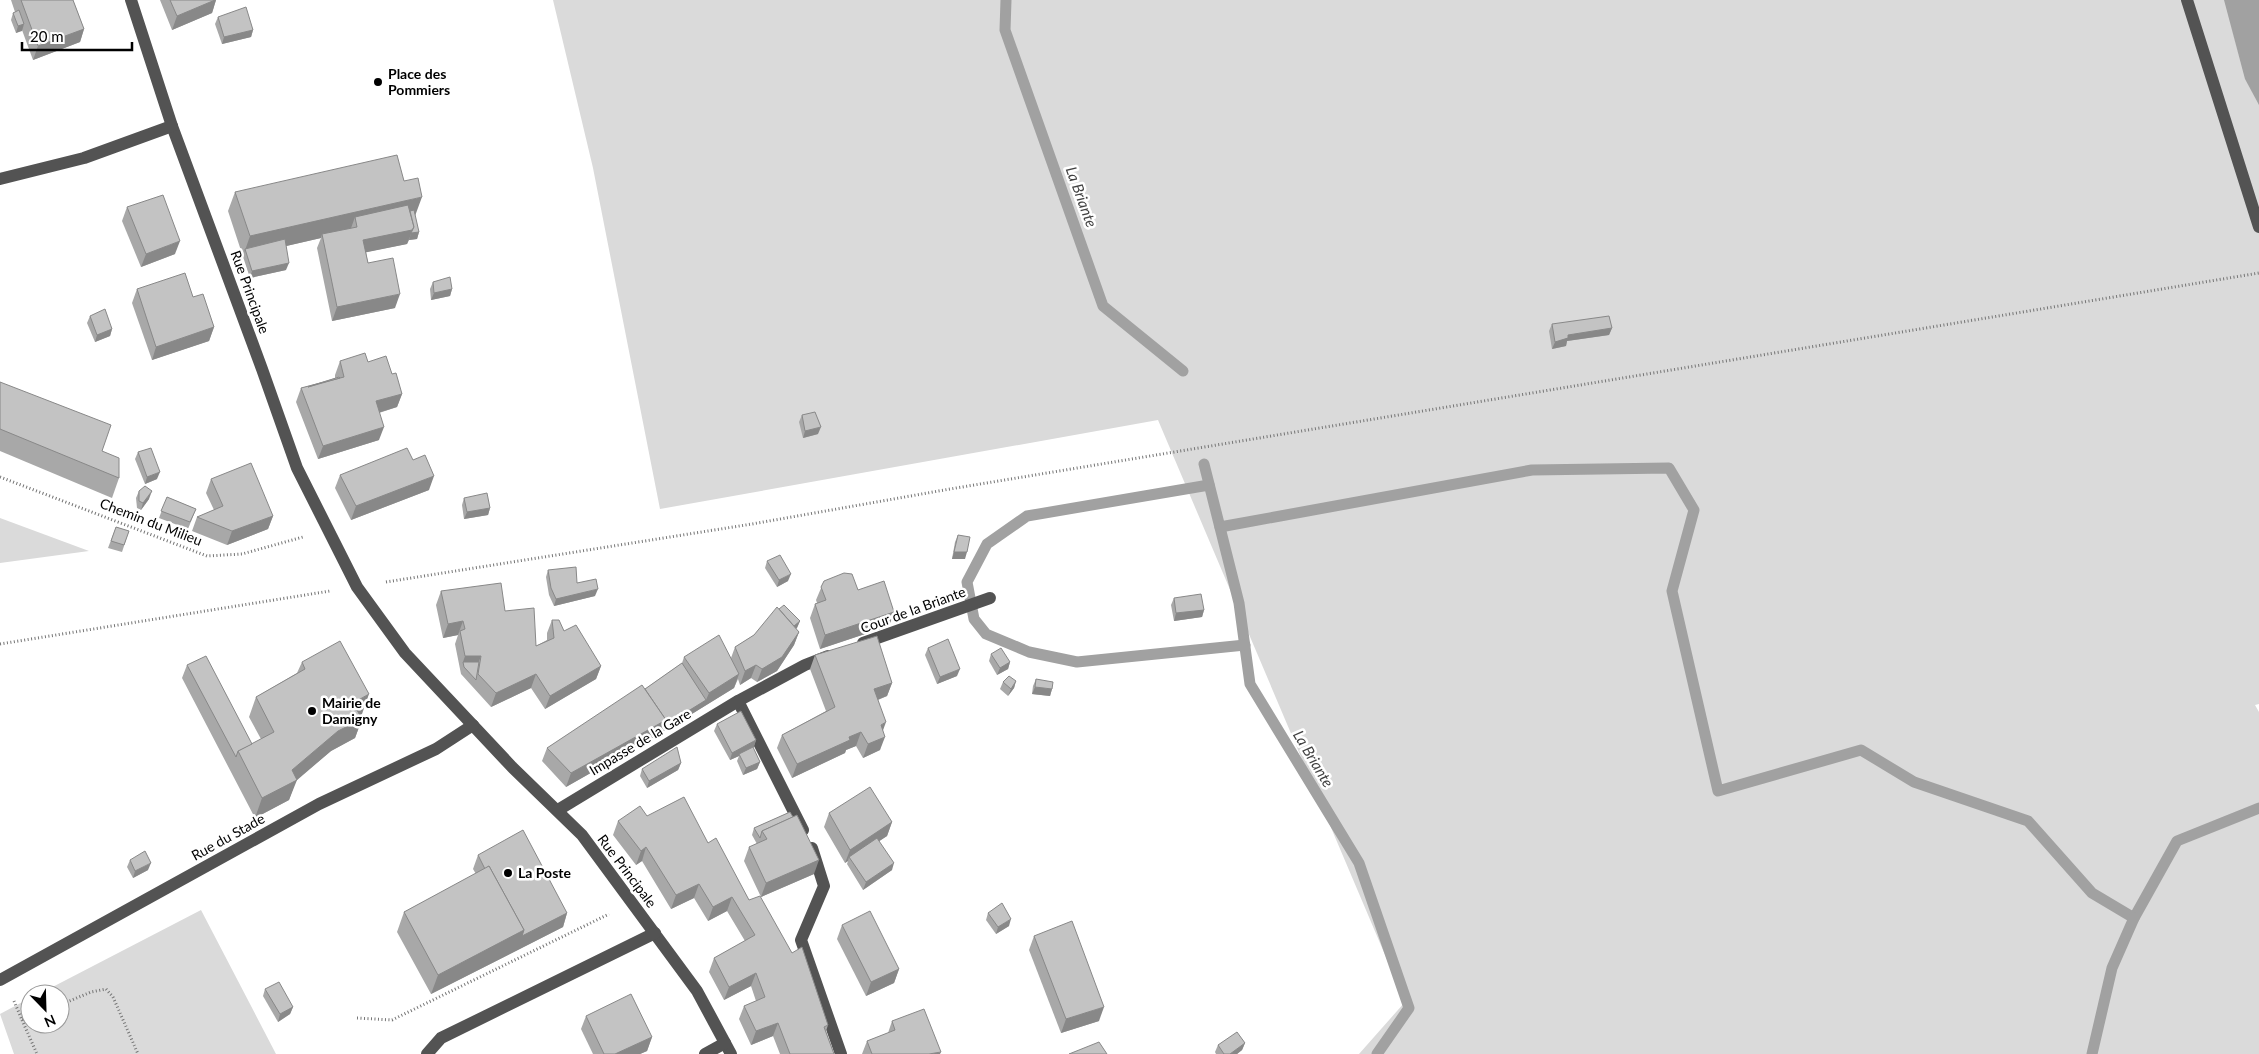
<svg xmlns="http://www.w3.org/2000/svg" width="2259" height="1054" font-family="Lato,sans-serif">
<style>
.green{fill:#dadada}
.water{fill:#a1a1a1}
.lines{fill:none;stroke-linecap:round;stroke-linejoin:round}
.stream{stroke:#a1a1a1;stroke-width:11}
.path{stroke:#757575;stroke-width:3;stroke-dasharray:1 2.5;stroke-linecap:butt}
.minor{stroke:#535353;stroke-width:12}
.wall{fill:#a8a8a8}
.shaded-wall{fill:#888}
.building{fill:#c3c3c3;stroke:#888}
.poi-dot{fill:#000;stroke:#fff;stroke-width:2}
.labels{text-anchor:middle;stroke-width:5;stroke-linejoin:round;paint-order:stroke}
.poi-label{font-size:14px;font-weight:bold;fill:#000;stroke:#fff;text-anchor:start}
.street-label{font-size:14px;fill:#000;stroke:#fff}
.water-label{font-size:15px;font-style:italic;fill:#424242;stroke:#fff}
</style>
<rect width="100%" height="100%" fill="#fff"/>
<g class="green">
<path d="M 553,0 L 2259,0 L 2259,704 L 2255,705 L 2259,712 L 2259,1054 L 1359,1054 L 1405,1002 L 1158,420 L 660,509 L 593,168 Z"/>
<path d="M 0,518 L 89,551 L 0,563 Z"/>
<path d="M 201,910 L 276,1054 L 14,1054 L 0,1014 L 30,998 L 30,1024 L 60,1024 L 60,994 L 39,994 Z"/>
</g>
<path class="water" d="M 2224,0 L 2259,0 L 2259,105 L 2245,79 Z"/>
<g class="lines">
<g class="stream">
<path d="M 1006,0 L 1005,30 L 1103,306 L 1183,371"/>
<path d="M 1204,464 L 1239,603 L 1250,684 L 1359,863 L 1409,1008 L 1377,1054"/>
<path d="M 1209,485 L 1027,516 L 987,544 L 967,582 L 974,619 L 986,634 L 1029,652 L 1077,662 L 1245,645"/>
<path d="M 1220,527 L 1532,470 L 1669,468 L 1694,510 L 1672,591 L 1718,791 L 1861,750 L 1914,782 L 2028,821 L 2092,893 L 2134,918 L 2177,841 L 2259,808"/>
<path d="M 2092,1054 L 2112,968 L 2134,918"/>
</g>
<g class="path">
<path d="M 0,477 L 207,556 L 242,554 L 303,537"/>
<path d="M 386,582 L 752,524 L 950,489 L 2259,273"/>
<path d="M 0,644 L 330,591"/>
<path d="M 14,1001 L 22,1020 L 30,1017"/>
<path d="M 60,1005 L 91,992 L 106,989 L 113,997 L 138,1054"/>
<path d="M 357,1018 L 392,1020 L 609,914"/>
<path d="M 22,1020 L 37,1054"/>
</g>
<g class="minor">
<path d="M 131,0 L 172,126 L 262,369 L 297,468 L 357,587 L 405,653 L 512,767 L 582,835 L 697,991 L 731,1054"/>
<path d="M 2187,0 L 2259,227"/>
<path d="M 0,179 L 84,158 L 172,126"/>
<path d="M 863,643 L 990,598"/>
<path d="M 738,701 L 803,830"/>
<path d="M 558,810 L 738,701 L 805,665 L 828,656"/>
<path d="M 812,848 L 824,886 L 801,940 L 841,1054"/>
<path d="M 0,980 L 319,804 L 436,749 L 473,725"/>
<path d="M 427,1054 L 441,1038 L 655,933"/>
<path d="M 705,1054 L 725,1043"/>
</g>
</g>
<g class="wall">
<path d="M 11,0 L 73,0 L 84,29 L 80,42 L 33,60 L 22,30 L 16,33 L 11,20 L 13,13 L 15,12 Z"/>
<path d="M 160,0 L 216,0 L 212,13 L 172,30 Z"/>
<path d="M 218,17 L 253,30 L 251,37 L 222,44 L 215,24 Z"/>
<path d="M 404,181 L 419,232 L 417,239 L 409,240 L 407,244 L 366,252 L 368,263 L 395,308 L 332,321 L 317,248 L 321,238 L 286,246 L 286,270 L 250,278 L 228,211 L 235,192 Z"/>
<path d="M 127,207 L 175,254 L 141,267 L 122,221 Z"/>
<path d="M 433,282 L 452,289 L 450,296 L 431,300 L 430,289 Z"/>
<path d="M 137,289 L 193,297 L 214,327 L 209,341 L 152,360 L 132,303 Z"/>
<path d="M 90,316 L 112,329 L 110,336 L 95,342 L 87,323 Z"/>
<path d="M 1552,324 L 1612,328 L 1609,335 L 1567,341 L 1566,346 L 1552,349 L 1549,331 Z"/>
<path d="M 340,361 L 368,362 L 392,374 L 402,394 L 397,407 L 379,413 L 379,440 L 318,459 L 296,402 L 301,388 L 335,378 L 335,375 Z"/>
<path d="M 0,382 L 102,451 L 119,478 L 112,498 L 0,451 Z"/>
<path d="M 802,415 L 818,434 L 803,438 L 799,422 Z"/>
<path d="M 138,452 L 157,479 L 145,484 L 135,459 Z"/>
<path d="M 413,460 L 429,490 L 351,520 L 335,488 L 340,475 Z"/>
<path d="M 211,479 L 273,516 L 268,529 L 227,545 L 192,531 L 197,517 L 214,510 L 206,493 Z"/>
<path d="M 139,491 L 149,499 L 141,510 L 137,508 L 136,498 Z"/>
<path d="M 167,497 L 196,509 L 188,529 L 159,518 Z"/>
<path d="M 464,498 L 490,508 L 488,515 L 464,519 L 462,505 Z"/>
<path d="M 116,527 L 129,531 L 122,552 L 108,548 Z"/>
<path d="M 958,535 L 965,559 L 952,559 L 955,542 Z"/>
<path d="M 767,561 L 788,581 L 777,587 L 765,568 Z"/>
<path d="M 548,570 L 577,583 L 595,596 L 554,606 L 549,595 L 546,577 Z"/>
<path d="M 824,581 L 858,590 L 894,612 L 889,626 L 820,649 L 810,618 L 815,604 L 817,603 L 816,600 Z"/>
<path d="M 441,591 L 505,611 L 536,646 L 547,640 L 547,633 L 552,620 L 601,666 L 596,679 L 545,709 L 531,688 L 491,707 L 461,674 L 455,644 L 458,635 L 443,638 L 436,605 Z"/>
<path d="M 1174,598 L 1204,610 L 1202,617 L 1174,621 L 1171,605 Z"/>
<path d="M 779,609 L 800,621 L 796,629 L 799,632 L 794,645 L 777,671 L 757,682 L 751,678 L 740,685 L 738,679 L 734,688 L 661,733 L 566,787 L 542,761 L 547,748 L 645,689 L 682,663 L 684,657 L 731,658 L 735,647 L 754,635 Z"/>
<path d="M 928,648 L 957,676 L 937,684 L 925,655 Z"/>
<path d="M 991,654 L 1010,662 L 1008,669 L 997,675 L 989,661 Z"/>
<path d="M 815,655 L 892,683 L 887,696 L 878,700 L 883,731 L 880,750 L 863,758 L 856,746 L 846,750 L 845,753 L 792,778 L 777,748 L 782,735 L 826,711 L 810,669 Z"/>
<path d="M 302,662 L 362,714 L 360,715 L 362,719 L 355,738 L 331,751 L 296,780 L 289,800 L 255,818 L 182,678 L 187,665 L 252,744 L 261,739 L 249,717 L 256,697 L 297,673 Z"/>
<path d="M 1036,679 L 1052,689 L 1050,696 L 1032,694 L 1033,686 Z"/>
<path d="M 1016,681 L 1014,688 L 1008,696 L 1000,689 L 1003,682 Z"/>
<path d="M 717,724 L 756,740 L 753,748 L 760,762 L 757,769 L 743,775 L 737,761 L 739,756 L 730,760 L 714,731 Z"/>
<path d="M 681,763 L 678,770 L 647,788 L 640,776 L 642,769 Z"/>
<path d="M 790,812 L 814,874 L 761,897 L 744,861 L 749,847 L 757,844 L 752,835 L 754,828 Z"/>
<path d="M 829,813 L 892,822 L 887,836 L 879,841 L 892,870 L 863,890 L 847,864 L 848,861 L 845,863 L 824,827 Z"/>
<path d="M 647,816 L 708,843 L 749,900 L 828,1025 L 826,1031 L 834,1054 L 780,1054 L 773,1036 L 751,1045 L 739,1019 L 744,1006 L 756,1001 L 751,986 L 724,1000 L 709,972 L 714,958 L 745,941 L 727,911 L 708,921 L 694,898 L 671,909 L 642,861 L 636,865 L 613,835 L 618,821 Z"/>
<path d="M 478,855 L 567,913 L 563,927 L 431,994 L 397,932 L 404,912 L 476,874 L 473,869 Z"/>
<path d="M 130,860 L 148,870 L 133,878 L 127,867 Z"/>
<path d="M 988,913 L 1009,926 L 996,934 L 986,920 Z"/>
<path d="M 842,925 L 899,969 L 894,983 L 866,996 L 837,939 Z"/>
<path d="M 1034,936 L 1099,1021 L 1061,1033 L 1029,950 Z"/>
<path d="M 265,989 L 293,1007 L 290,1014 L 278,1022 L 263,996 Z"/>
<path d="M 586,1016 L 652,1037 L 647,1051 L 640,1054 L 593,1054 L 581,1029 Z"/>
<path d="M 892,1021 L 940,1054 L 862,1054 L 867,1041 L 888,1033 Z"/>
<path d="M 1245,1043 L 1242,1050 L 1237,1054 L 1216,1054 L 1215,1052 L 1218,1045 Z"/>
</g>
<g class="shaded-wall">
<path d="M 215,0 L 216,0 L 212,13 L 172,30 L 177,16 Z"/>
<path d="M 24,24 L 22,31 L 16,33 L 18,26 Z"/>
<path d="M 84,29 L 80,42 L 33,60 L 38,46 Z"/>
<path d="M 253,30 L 251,37 L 222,44 L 224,37 Z"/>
<path d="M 422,197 L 415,216 L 357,227 L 355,217 L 350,231 L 322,234 L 321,238 L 247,255 L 245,249 L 243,256 L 250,236 Z"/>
<path d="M 414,227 L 407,244 L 358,254 L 363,240 Z"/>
<path d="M 419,232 L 417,239 L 409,240 L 411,233 Z"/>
<path d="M 180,241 L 175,254 L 141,267 L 146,254 Z"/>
<path d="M 289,263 L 286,270 L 250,278 L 252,271 Z"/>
<path d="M 452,289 L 450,296 L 431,300 L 434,293 Z"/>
<path d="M 400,294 L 395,308 L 332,321 L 337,307 Z"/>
<path d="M 214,327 L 209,341 L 152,360 L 156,347 Z"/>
<path d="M 1612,328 L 1609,335 L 1567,341 L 1566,346 L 1552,349 L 1555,342 L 1568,335 Z"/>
<path d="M 112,329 L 110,336 L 95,342 L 97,335 Z"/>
<path d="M 402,394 L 397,407 L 371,415 L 376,401 Z"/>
<path d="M 384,427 L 379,440 L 318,459 L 323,446 Z"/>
<path d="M 821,427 L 818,434 L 803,438 L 805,431 Z"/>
<path d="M 160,472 L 157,479 L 145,484 L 147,477 Z"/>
<path d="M 434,476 L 429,490 L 351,520 L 356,506 Z"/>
<path d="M 152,491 L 149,499 L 141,510 L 143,503 Z"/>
<path d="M 490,508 L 488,515 L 464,519 L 467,512 Z"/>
<path d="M 273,516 L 268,529 L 227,545 L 232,531 Z"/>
<path d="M 954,552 L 967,552 L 965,559 L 952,559 Z"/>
<path d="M 791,574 L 788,581 L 777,587 L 779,580 Z"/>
<path d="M 598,589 L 595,596 L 554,606 L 556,599 Z"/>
<path d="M 1204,610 L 1202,617 L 1174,621 L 1176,613 Z"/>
<path d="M 894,612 L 889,626 L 820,649 L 825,635 Z"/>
<path d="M 463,621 L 458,635 L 443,638 L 448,624 Z"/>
<path d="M 800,621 L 797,628 L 788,636 L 790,629 Z"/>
<path d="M 799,632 L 794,645 L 777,671 L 757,682 L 762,669 Z"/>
<path d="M 465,656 L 481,656 L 476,669 L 463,662 Z"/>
<path d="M 1010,662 L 1008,669 L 997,675 L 1000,668 Z"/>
<path d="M 756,665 L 751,678 L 740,685 L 745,671 Z"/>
<path d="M 601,666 L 596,679 L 545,709 L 550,696 Z"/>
<path d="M 960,669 L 957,676 L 937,684 L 940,677 Z"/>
<path d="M 536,674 L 531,688 L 491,707 L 496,693 Z"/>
<path d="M 739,674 L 734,688 L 661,733 L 566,787 L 571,773 L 666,720 L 706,700 L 709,693 Z"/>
<path d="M 1016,681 L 1014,688 L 1008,696 L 1011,689 Z"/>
<path d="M 892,683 L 887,696 L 869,703 L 874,689 Z"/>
<path d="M 1035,687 L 1052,689 L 1050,696 L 1032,694 Z"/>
<path d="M 369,694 L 362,714 L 346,723 L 353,703 Z"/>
<path d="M 362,719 L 355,738 L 331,751 L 296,781 L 297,780 L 289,800 L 255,818 L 262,798 L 292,770 L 338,731 Z"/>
<path d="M 886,722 L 881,736 L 881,725 Z"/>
<path d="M 861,732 L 856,746 L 846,750 L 845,753 L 792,778 L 797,764 L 849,737 Z"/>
<path d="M 885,737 L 880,750 L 863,758 L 868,744 Z"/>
<path d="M 756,740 L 754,747 L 740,755 L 739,754 L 739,756 L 730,760 L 732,753 Z"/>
<path d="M 760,762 L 757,769 L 743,775 L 746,768 Z"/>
<path d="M 681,763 L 678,770 L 647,788 L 649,781 Z"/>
<path d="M 892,822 L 887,836 L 851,860 L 849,857 L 848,861 L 845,863 L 850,850 Z"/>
<path d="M 646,847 L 642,861 L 636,865 L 641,851 Z"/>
<path d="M 819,860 L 814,874 L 761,897 L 766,883 Z"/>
<path d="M 151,863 L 148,870 L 133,878 L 135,871 Z"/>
<path d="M 894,863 L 892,870 L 863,890 L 866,882 Z"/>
<path d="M 699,884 L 694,898 L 671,909 L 676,895 Z"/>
<path d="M 732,897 L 727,911 L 708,921 L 713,907 Z"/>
<path d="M 567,913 L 563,927 L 431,994 L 438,975 L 524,930 Z"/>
<path d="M 1011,919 L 1009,926 L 996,934 L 998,927 Z"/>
<path d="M 899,969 L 894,983 L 866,996 L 871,982 Z"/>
<path d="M 756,973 L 751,986 L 724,1000 L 729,987 Z"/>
<path d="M 293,1007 L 290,1014 L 278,1022 L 280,1014 Z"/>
<path d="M 1104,1007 L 1099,1021 L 1061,1033 L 1066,1019 Z"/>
<path d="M 778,1023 L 773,1036 L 751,1045 L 756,1031 Z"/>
<path d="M 652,1037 L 647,1051 L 640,1054 L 615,1054 Z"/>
<path d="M 1245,1043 L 1242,1050 L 1237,1054 L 1230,1054 Z"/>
<path d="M 941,1052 L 940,1054 L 929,1054 Z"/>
</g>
<g class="building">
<path d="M 21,0 L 73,0 L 84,29 L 38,46 Z"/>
<path d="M 170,0 L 215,0 L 177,16 Z"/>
<path d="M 246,7 L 253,30 L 224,37 L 218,17 Z"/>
<path d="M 19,10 L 24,24 L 18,26 L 13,13 Z"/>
<path d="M 397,155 L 404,181 L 418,178 L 422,197 L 250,236 L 235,192 Z"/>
<path d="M 163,195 L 180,241 L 146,254 L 127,207 Z"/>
<path d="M 408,205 L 414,227 L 412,230 L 363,240 L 368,263 L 393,258 L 400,294 L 337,307 L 322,234 L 357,227 L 355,217 Z"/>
<path d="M 414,210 L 419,232 L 411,233 L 414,227 L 410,211 Z"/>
<path d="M 285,239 L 289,263 L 252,271 L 245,249 Z"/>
<path d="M 185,273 L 193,297 L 203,294 L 214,327 L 156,347 L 137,289 Z"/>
<path d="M 450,277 L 452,289 L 434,293 L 433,282 Z"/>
<path d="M 105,309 L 112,329 L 97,335 L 90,316 Z"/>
<path d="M 1609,316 L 1612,328 L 1568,335 L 1568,338 L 1555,342 L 1552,324 Z"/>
<path d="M 365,353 L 368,362 L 386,356 L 392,374 L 396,373 L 402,394 L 376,401 L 384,427 L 323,446 L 301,388 L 344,377 L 340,361 Z"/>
<path d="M 339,377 L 340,378 L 308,387 Z"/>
<path d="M 0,382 L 111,425 L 102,451 L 119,458 L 119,478 L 0,429 Z"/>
<path d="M 815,412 L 821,427 L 805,431 L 802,415 Z"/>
<path d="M 151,448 L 160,472 L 147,477 L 138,452 Z"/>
<path d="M 407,448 L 413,460 L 425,455 L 434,476 L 356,506 L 340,475 Z"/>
<path d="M 251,463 L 273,516 L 232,531 L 197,517 L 223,506 L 211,479 Z"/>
<path d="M 145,486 L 152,491 L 143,503 L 139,501 L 139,491 Z"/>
<path d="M 487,493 L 490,508 L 467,512 L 464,498 Z"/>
<path d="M 167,497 L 196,509 L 190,522 L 161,511 Z"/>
<path d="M 116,527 L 129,531 L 124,545 L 111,541 Z"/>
<path d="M 958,535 L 970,537 L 967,552 L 954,552 Z"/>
<path d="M 780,555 L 791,574 L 779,580 L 767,561 Z"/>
<path d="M 576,567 L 577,583 L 596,579 L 598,589 L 556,599 L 551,588 L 548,570 Z"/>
<path d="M 844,573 L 852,574 L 858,590 L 884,581 L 894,612 L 825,635 L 815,604 L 826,600 L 821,587 L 824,581 Z"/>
<path d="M 501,583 L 505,611 L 534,608 L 536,646 L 554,638 L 552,620 L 559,620 L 564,631 L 576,625 L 601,666 L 550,696 L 536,674 L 496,693 L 478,674 L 481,656 L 465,656 L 460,631 L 465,629 L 463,621 L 448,624 L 441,591 Z"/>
<path d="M 1201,594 L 1204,610 L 1176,613 L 1174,598 Z"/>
<path d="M 784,605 L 800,621 L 794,626 L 779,609 Z"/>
<path d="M 777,607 L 799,632 L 782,657 L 762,669 L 756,665 L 745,671 L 735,647 L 754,635 Z"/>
<path d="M 719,635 L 739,674 L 709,693 L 684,657 Z"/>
<path d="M 877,636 L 892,683 L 874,689 L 886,722 L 881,725 L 885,737 L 868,744 L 861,732 L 849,737 L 850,740 L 797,764 L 782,735 L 835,707 L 815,655 Z"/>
<path d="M 948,639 L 960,669 L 940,677 L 928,648 Z"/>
<path d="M 340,641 L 369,694 L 353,703 L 362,719 L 338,731 L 292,770 L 297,780 L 262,798 L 238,751 L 274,732 L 256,697 L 305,669 L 302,662 Z"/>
<path d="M 1001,648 L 1010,662 L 1000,668 L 991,654 Z"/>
<path d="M 206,656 L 252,744 L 238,751 L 236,757 L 187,665 Z"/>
<path d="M 463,662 L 479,662 L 476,680 L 464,667 Z"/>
<path d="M 682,663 L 706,700 L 664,726 L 666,720 L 645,689 Z"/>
<path d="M 1009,676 L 1016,681 L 1011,689 L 1003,682 Z"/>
<path d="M 1036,679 L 1053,682 L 1052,689 L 1035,687 Z"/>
<path d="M 642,685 L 666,720 L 571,773 L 547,748 Z"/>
<path d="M 741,711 L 756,740 L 732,753 L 717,724 Z"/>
<path d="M 677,747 L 681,763 L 649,781 L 642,769 Z"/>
<path d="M 753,747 L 760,762 L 746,768 L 739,754 Z"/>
<path d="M 870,787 L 892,822 L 850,850 L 829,813 Z"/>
<path d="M 684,797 L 708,843 L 716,838 L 749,900 L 760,896 L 792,953 L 802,947 L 828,1025 L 824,1027 L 834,1054 L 790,1054 L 778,1023 L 756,1031 L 744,1006 L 765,997 L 756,973 L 729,987 L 714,958 L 755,935 L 732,897 L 713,907 L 699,884 L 676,895 L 646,847 L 641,851 L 618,821 L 640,806 L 647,816 Z"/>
<path d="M 790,812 L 793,817 L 762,831 L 760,838 L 754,828 Z"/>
<path d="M 797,815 L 819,860 L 766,883 L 749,847 L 767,839 L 762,831 Z"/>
<path d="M 523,830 L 567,913 L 522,936 L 524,930 L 489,866 L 485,869 L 478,855 Z"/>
<path d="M 877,838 L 894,863 L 866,882 L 849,857 Z"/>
<path d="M 145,851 L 151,863 L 135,871 L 130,860 Z"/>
<path d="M 489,866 L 524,930 L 438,975 L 404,912 Z"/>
<path d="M 1002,903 L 1011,919 L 998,927 L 988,913 Z"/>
<path d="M 870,911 L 899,969 L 871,982 L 842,925 Z"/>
<path d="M 1072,921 L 1104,1007 L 1066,1019 L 1034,936 Z"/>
<path d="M 279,982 L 293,1007 L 280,1014 L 265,989 Z"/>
<path d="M 631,994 L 652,1037 L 615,1054 L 604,1054 L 586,1016 Z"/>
<path d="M 924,1009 L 941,1052 L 929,1054 L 872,1054 L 867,1041 L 895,1030 L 892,1021 Z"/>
<path d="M 1237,1032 L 1245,1043 L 1230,1054 L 1224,1054 L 1218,1045 Z"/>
<path d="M 1099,1042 L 1107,1054 L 1069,1054 Z"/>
</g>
<g class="poi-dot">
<circle cx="378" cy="82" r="5"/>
<circle cx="312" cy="711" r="5"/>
<circle cx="508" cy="873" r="5"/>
</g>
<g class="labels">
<g class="poi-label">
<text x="388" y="79">Place des<tspan x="388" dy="16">Pommiers</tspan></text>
<text x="322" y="708">Mairie de<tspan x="322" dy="16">Damigny</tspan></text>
<text x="518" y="878">La Poste</text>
</g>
<g class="street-label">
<text transform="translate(250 292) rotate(70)" y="5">Rue Principale</text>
<text transform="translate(151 522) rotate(21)" y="5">Chemin du Milieu</text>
<text transform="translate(913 610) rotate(-20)" y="5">Cour de la Briante</text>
<text transform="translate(640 742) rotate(-31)" y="5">Impasse de la Gare</text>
<text transform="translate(228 837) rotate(-29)" y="5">Rue du Stade</text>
<text transform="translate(627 871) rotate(53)" y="5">Rue Principale</text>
</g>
<g class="water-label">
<text transform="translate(1081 197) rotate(70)" y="5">La Briante</text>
<text transform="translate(1313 759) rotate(59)" y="5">La Briante</text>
</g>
</g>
<g transform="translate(45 1009) rotate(157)"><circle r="24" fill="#ffffff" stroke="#999999"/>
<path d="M0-4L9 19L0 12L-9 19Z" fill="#000000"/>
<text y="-8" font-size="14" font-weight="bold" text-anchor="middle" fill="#000000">N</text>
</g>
<path d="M22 42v8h110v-8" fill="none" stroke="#000000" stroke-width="2.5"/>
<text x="30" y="42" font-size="15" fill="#000000" stroke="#ffffff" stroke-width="4" paint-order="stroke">20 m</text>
</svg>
